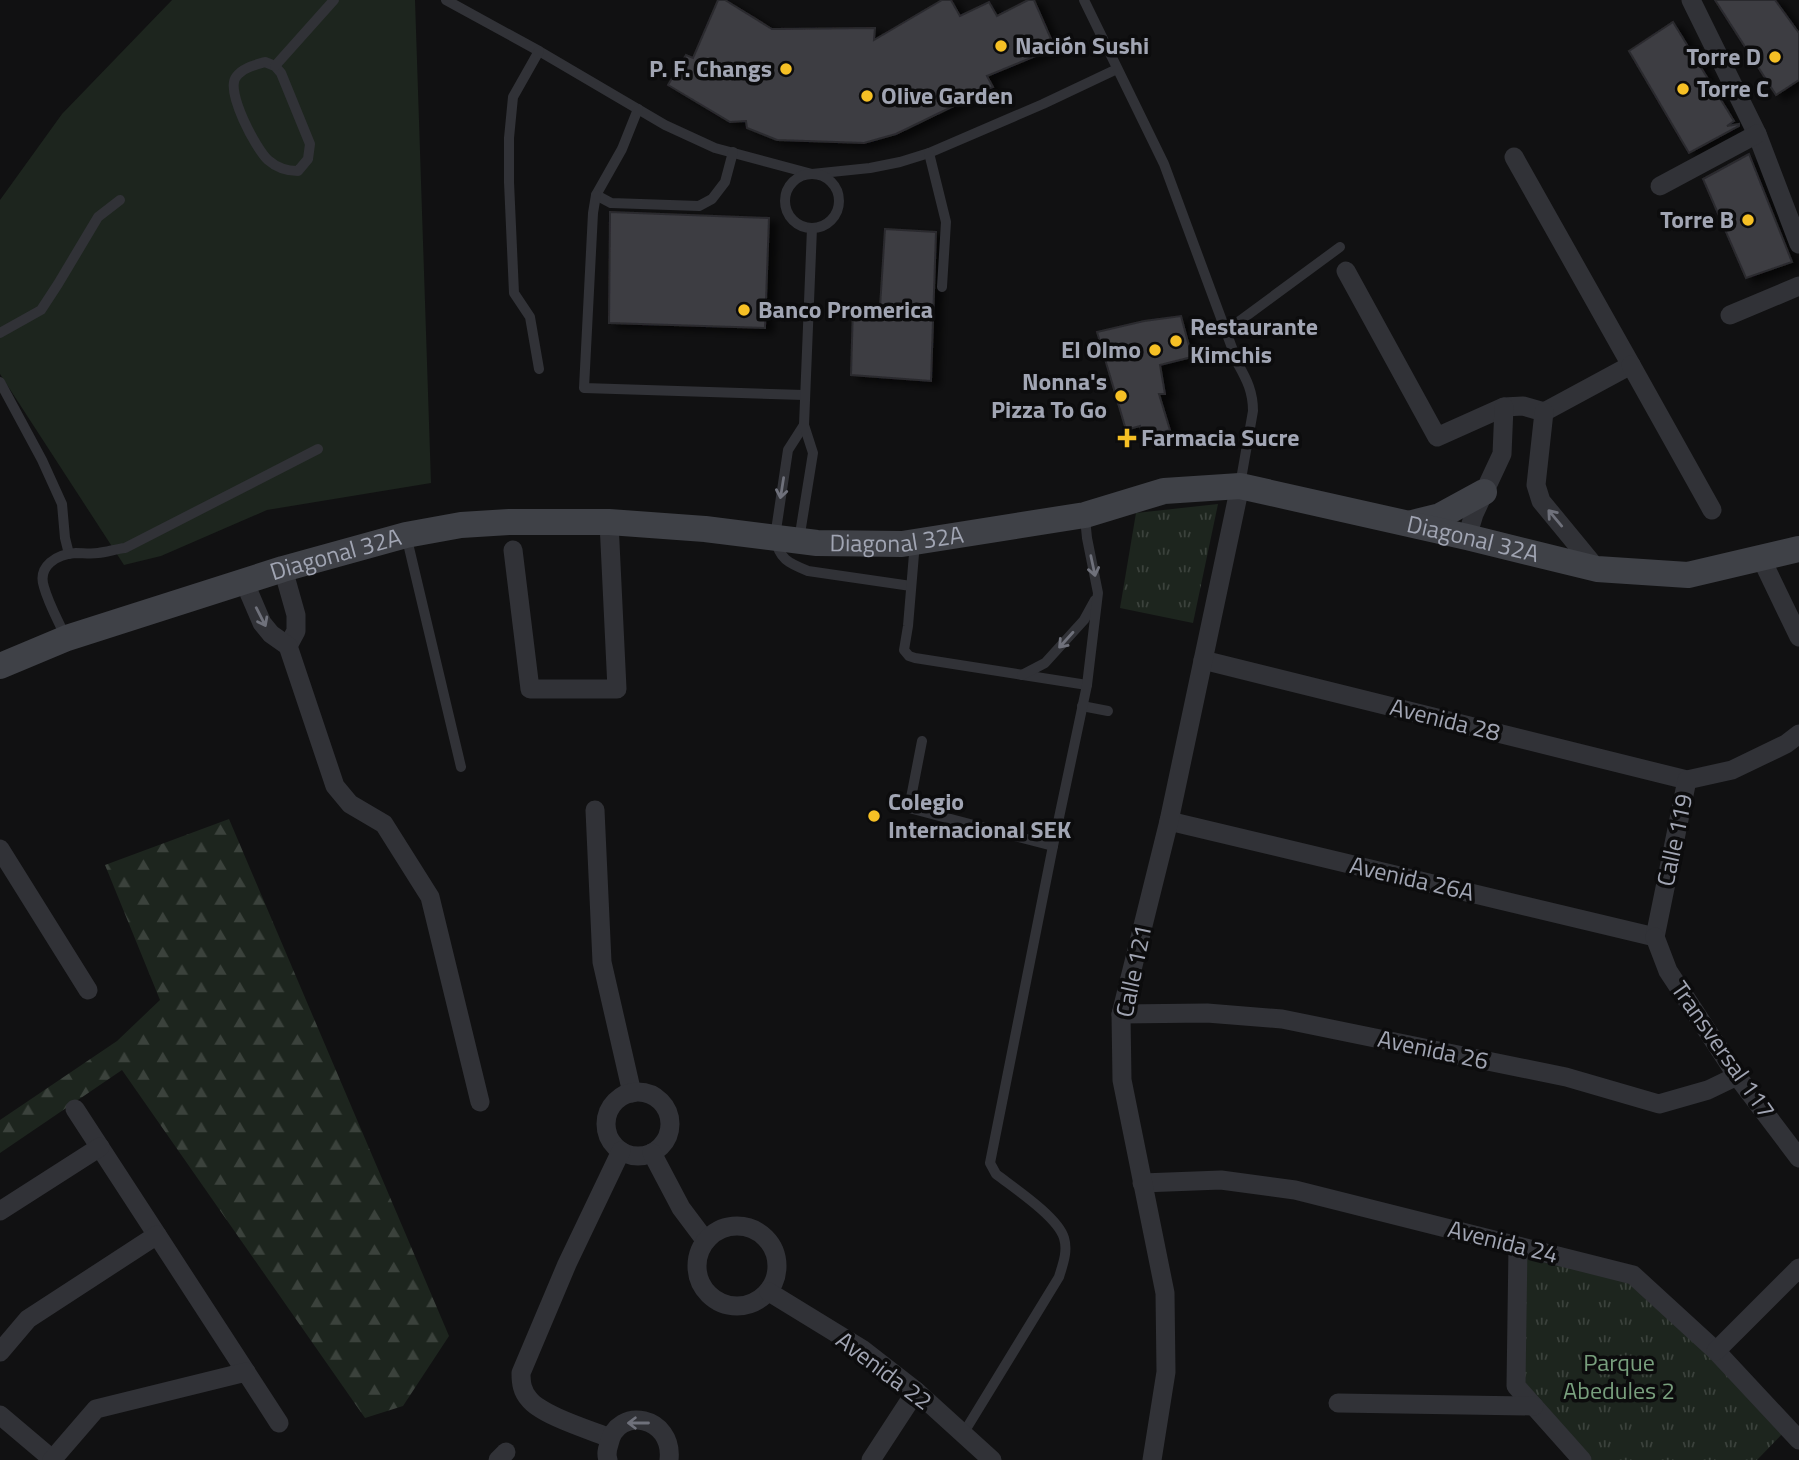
<svg xmlns="http://www.w3.org/2000/svg" width="1799" height="1460" font-family="'Titillium Web',sans-serif">
<style>
.forest{fill:url(#forest-firs)}
.park{fill:url(#park-tufts)}
.pitch{fill:#1d251e}
.building{fill:#3c3c42;stroke:#2b2a2e;stroke-width:2;filter:url(#shadow)}
.lines{fill:none;stroke-linecap:round;stroke-linejoin:round}
.lane{stroke:#313237;stroke-width:10}
.street{stroke:#313237;stroke-width:19}
.secondary{stroke:#3f4147;stroke-width:26}
.oneway{stroke:#6f717b}
.poi-dot{fill:#f6c025;stroke:#0c0c0d;stroke-width:2.5}
.labels{text-anchor:middle;stroke-width:7;stroke-linejoin:round;paint-order:stroke}
.poi-label{font-size:24px;font-weight:bold;fill:#a1a5b3;stroke:#0c0c0d;text-anchor:start}
.street-label{font-size:24px;fill:#a1a5b3;stroke:#0c0c0d}
.park-label{font-size:24px;fill:#789f7d;stroke:#0c0c0d}
</style>
<defs>
<pattern id="forest-firs" width="22" height="20" patternUnits="userSpaceOnUse" patternTransform="scale(1.75)"><rect width="22" height="20" fill="#1d251e"/><path d="M5 1l3.5 6h-7zM16 11l3.5 6h-7z" fill="#3b423c"/></pattern>
<pattern id="park-tufts" width="24" height="20" patternUnits="userSpaceOnUse" patternTransform="scale(1.75)"><rect width="24" height="20" fill="#1d251e"/><path d="M3 7l-1-3M5 7V3M7 7l1-3M15 17l-1-3M17 17v-4M19 17l1-3" fill="none" stroke="#3b423c"/></pattern>
<filter id="shadow"><feDropShadow dx="8" dy="4.5" stdDeviation="3.5" flood-color="#0009"/></filter>
</defs>
<rect width="100%" height="100%" fill="#111112"/>
<path class="forest" d="M 229,819 L 449,1336 L 403,1406 L 365,1418 L 122,1070 L 0,1153 L 0,1120 L 117,1041 L 160,1000 L 105,865 Z"/>
<g class="park">
<path d="M 1218,504 L 1193,623 L 1120,608 L 1136,513 Z"/>
<path d="M 1518,1246 L 1633,1275 L 1788,1428 L 1757,1460 L 1582,1460 L 1516,1386 Z"/>
</g>
<path class="pitch" d="M 172,0 L 415,0 L 431,483 L 267,510 L 161,556 L 124,565 L 0,374 L 0,200 L 62,114 Z"/>
<g class="building">
<path d="M 718,0 L 725,0 L 772,29 L 875,28 L 874,40 L 942,0 L 951,0 L 960,16 L 989,2 L 997,16 L 1028,0 L 1034,0 L 1055,48 L 987,76 L 993,87 L 896,134 L 864,143 L 777,140 L 747,128 L 746,121 L 730,122 L 668,85 L 686,55 L 693,58 Z"/>
<path d="M 1715,0 L 1775,0 L 1799,33 L 1799,80 L 1776,95 Z"/>
<path d="M 1673,22 L 1734,121 L 1727,126 L 1739,124 L 1739,126 L 1689,153 L 1629,51 Z"/>
<path d="M 1749,154 L 1792,262 L 1746,278 L 1703,179 Z"/>
<path d="M 610,212 L 769,218 L 765,328 L 609,323 Z"/>
<path d="M 885,229 L 936,232 L 931,381 L 851,375 L 853,306 L 880,307 Z"/>
<path d="M 1181,316 L 1192,357 L 1160,365 L 1165,394 L 1159,394 L 1170,430 L 1143,438 L 1140,426 L 1126,430 L 1097,332 L 1144,321 Z"/>
</g>
<g class="lines">
<g class="lane">
<path d="M 446,0 L 539,51 L 665,125 L 715,148 L 812,174 L 870,168 L 900,162 L 929,153 L 1043,104 L 1117,69"/>
<path d="M 1084,0 L 1164,164 L 1238,364 C 1247,380 1253,392 1253,411 L 1240,485"/>
<path d="M 265,62 L 275,66 L 281,73 L 310,144 L 308,159 L 298,171 C 286,171 277,168 268,160 C 256,149 225,91 236,77 C 242,68 255,65 265,62 Z"/>
<path d="M 275,66 L 334,0"/>
<path d="M 638,109 L 622,149 L 596,195 L 611,203 L 699,206 L 712,199 L 725,182 L 733,152"/>
<path d="M 929,153 L 946,222 L 942,287"/>
<circle cx="812" cy="201" r="27"/>
<path d="M 596,195 L 593,213 L 584,388 L 804,395"/>
<path d="M 1226,331 L 1340,247"/>
<path d="M 0,333 L 41,310 L 58,284 L 98,217 L 120,200"/>
<path d="M 539,369 L 530,317 L 514,293 L 509,182 L 509,138 L 513,97 L 539,51"/>
<path d="M 0,382 L 42,460 L 62,504 L 65,538 L 69,554"/>
<path d="M 804,425 L 788,450 L 775,537 C 779,559 788,563 808,571 L 911,586"/>
<path d="M 406,535 L 461,767"/>
<path d="M 799,540 L 813,453 L 804,425 L 812,228"/>
<path d="M 915,542 L 908,626 L 904,650 L 909,656 L 915,658 L 1087,685"/>
<path d="M 66,638 C 59,622 49,605 44,587 C 37,566 57,554 76,553 C 83,553 91,554 98,553 C 107,552 116,549 125,548 L 318,449"/>
<path d="M 1022,675 L 1045,663 L 1084,620 L 1095,600"/>
<path d="M 1082,706 L 1108,711"/>
<path d="M 922,741 L 909,808 L 1053,846 L 1087,685 L 1098,593 L 1087,538 L 1085,518"/>
<path d="M 963,1434 L 1059,1277 C 1063,1264 1068,1251 1064,1238 C 1058,1217 1014,1188 996,1174 L 990,1163 L 1053,846"/>
</g>
<g class="street">
<path d="M 1691,0 L 1757,134 L 1799,244"/>
<path d="M 1660,186 L 1757,134"/>
<path d="M 1346,271 L 1437,437 L 1504,407 L 1523,406 L 1544,412 L 1631,365 L 1514,157"/>
<path d="M 1730,315 L 1799,286"/>
<path d="M 1631,365 L 1712,510"/>
<path d="M 1544,412 L 1536,485 L 1541,501 L 1597,569"/>
<path d="M 1467,537 L 1474,514 L 1502,454 L 1504,407"/>
<path d="M 513,550 L 530,689 L 617,689 L 609,522"/>
<path d="M 1761,558 L 1799,637"/>
<path d="M 283,569 L 296,615 L 296,631 L 288,646"/>
<path d="M 244,581 L 262,623 L 271,634 L 288,646 L 335,786 L 350,804 L 384,824 L 430,897 L 480,1102"/>
<path d="M 1203,660 L 1687,780"/>
<path d="M 595,810 L 602,962 L 632,1093"/>
<path d="M 1169,821 L 1655,937"/>
<path d="M 0,849 L 88,990"/>
<path d="M 1655,937 L 1687,780 L 1732,770 L 1786,744 L 1799,734"/>
<path d="M 1655,937 L 1668,971 L 1737,1076 L 1799,1158"/>
<path d="M 1121,1014 L 1207,1013 L 1282,1019 L 1566,1077 L 1659,1104 L 1708,1090 L 1737,1076"/>
<circle cx="638" cy="1124" r="32"/>
<path d="M 75,1109 L 157,1235"/>
<path d="M 652,1153 L 681,1208 L 705,1240"/>
<path d="M 1142,1183 L 1221,1180 L 1295,1190 L 1633,1275 L 1716,1351 L 1799,1440"/>
<path d="M 0,1211 L 100,1147"/>
<circle cx="737" cy="1266" r="40"/>
<path d="M 1518,1246 L 1516,1386 L 1582,1460"/>
<path d="M 769,1292 L 862,1349 L 916,1391 L 992,1460"/>
<path d="M 1716,1351 L 1799,1268"/>
<path d="M 0,1352 L 28,1319 L 157,1235 L 246,1372"/>
<path d="M 1338,1403 L 1534,1406"/>
<path d="M 0,1415 L 52,1459"/>
<path d="M 610,1438 C 590,1430 541,1415 529,1399 C 522,1391 521,1383 521,1373 L 567,1264 L 621,1151"/>
<path d="M 52,1460 L 96,1409 L 246,1372 L 279,1423"/>
<path d="M 498,1460 L 506,1452"/>
<path d="M 608,1460 C 606,1454 607,1450 609,1444 C 617,1405 674,1416 669,1460"/>
<path d="M 871,1460 L 916,1391"/>
<path d="M 1152,1460 L 1166,1372 L 1165,1293 L 1122,1080 L 1121,1014 L 1169,821 L 1240,486"/>
</g>
<g class="secondary">
<path d="M 1412,523 L 1440,516 L 1484,492"/>
<path id="s1" d="M 0,666 L 67,638 L 283,569 L 406,535 L 461,525 L 509,522 L 609,522 L 705,529 L 817,543 L 902,544 L 1085,515 L 1164,491 L 1240,486 L 1467,537 L 1597,569 L 1688,575 L 1799,549"/>
</g>
</g>
<defs><path id="oneway-shaft" d="M-6 0H5M1.5-3L5.5 0L1.5 3" fill="none" stroke-width="1.6" stroke-linecap="round" stroke-linejoin="round" transform="scale(1.75)"/></defs>
<g class="oneway">
<use href="#oneway-shaft" transform="translate(782 488) rotate(99)"/>
<use href="#oneway-shaft" transform="translate(1555 518) rotate(-130)"/>
<use href="#oneway-shaft" transform="translate(1093 566) rotate(78)"/>
<use href="#oneway-shaft" transform="translate(261 617) rotate(63)"/>
<use href="#oneway-shaft" transform="translate(1066 640) rotate(132)"/>
<use href="#oneway-shaft" transform="translate(638 1423) rotate(180)"/>
</g>
<g class="poi-dot">
<circle cx="1001" cy="46" r="7"/>
<circle cx="1775" cy="57" r="7"/>
<circle cx="786" cy="69" r="7"/>
<circle cx="1683" cy="89" r="7"/>
<circle cx="867" cy="96" r="7"/>
<circle cx="1748" cy="220" r="7"/>
<circle cx="744" cy="310" r="7"/>
<circle cx="1176" cy="341" r="7"/>
<circle cx="1155" cy="350" r="7"/>
<circle cx="1121" cy="396" r="7"/>
<path d="M1123.5 427.5h7v7h7v7h-7v7h-7v-7h-7v-7h7z"/>
<circle cx="874" cy="816" r="7"/>
</g>
<g class="labels">
<g class="poi-label">
<text x="1015" y="54">Nación Sushi</text>
<text x="1761" y="65" text-anchor="end">Torre D</text>
<text x="772" y="77" text-anchor="end">P. F. Changs</text>
<text x="1697" y="97">Torre C</text>
<text x="881" y="104">Olive Garden</text>
<text x="1734" y="228" text-anchor="end">Torre B</text>
<text x="758" y="318">Banco Promerica</text>
<text x="1190" y="335">Restaurante<tspan x="1190" dy="28">Kimchis</tspan></text>
<text x="1141" y="358" text-anchor="end">El Olmo</text>
<text x="1107" y="390" text-anchor="end">Nonna's<tspan x="1107" dy="28">Pizza To Go</tspan></text>
<text x="1141" y="446">Farmacia Sucre</text>
<text x="888" y="810">Colegio<tspan x="888" dy="28">Internacional SEK</tspan></text>
</g>
<g class="street-label">
<text dy="8" stroke="none"><textPath href="#s1" startOffset="920">Diagonal 32A</textPath></text>
<text dy="8" stroke="none"><textPath href="#s1" startOffset="1508">Diagonal 32A</textPath></text>
<text dy="8" stroke="none"><textPath href="#s1" startOffset="354">Diagonal 32A</textPath></text>
<text transform="translate(1445 720) rotate(14)" y="8">Avenida 28</text>
<text transform="translate(1675 840) rotate(-78)" y="8">Calle 119</text>
<text transform="translate(1412 879) rotate(13)" y="8">Avenida 26A</text>
<text transform="translate(1134 971) rotate(-78)" y="8">Calle 121</text>
<text transform="translate(1433 1050) rotate(12)" y="8">Avenida 26</text>
<text transform="translate(1723 1050) rotate(55)" y="8">Transversal 117</text>
<text transform="translate(1503 1242) rotate(14)" y="8">Avenida 24</text>
<text transform="translate(884 1371) rotate(37)" y="8">Avenida 22</text>
</g>
<g class="park-label">
<text x="1619" y="1371">Parque<tspan x="1619" dy="28">Abedules 2</tspan></text>
</g>
</g>
</svg>
